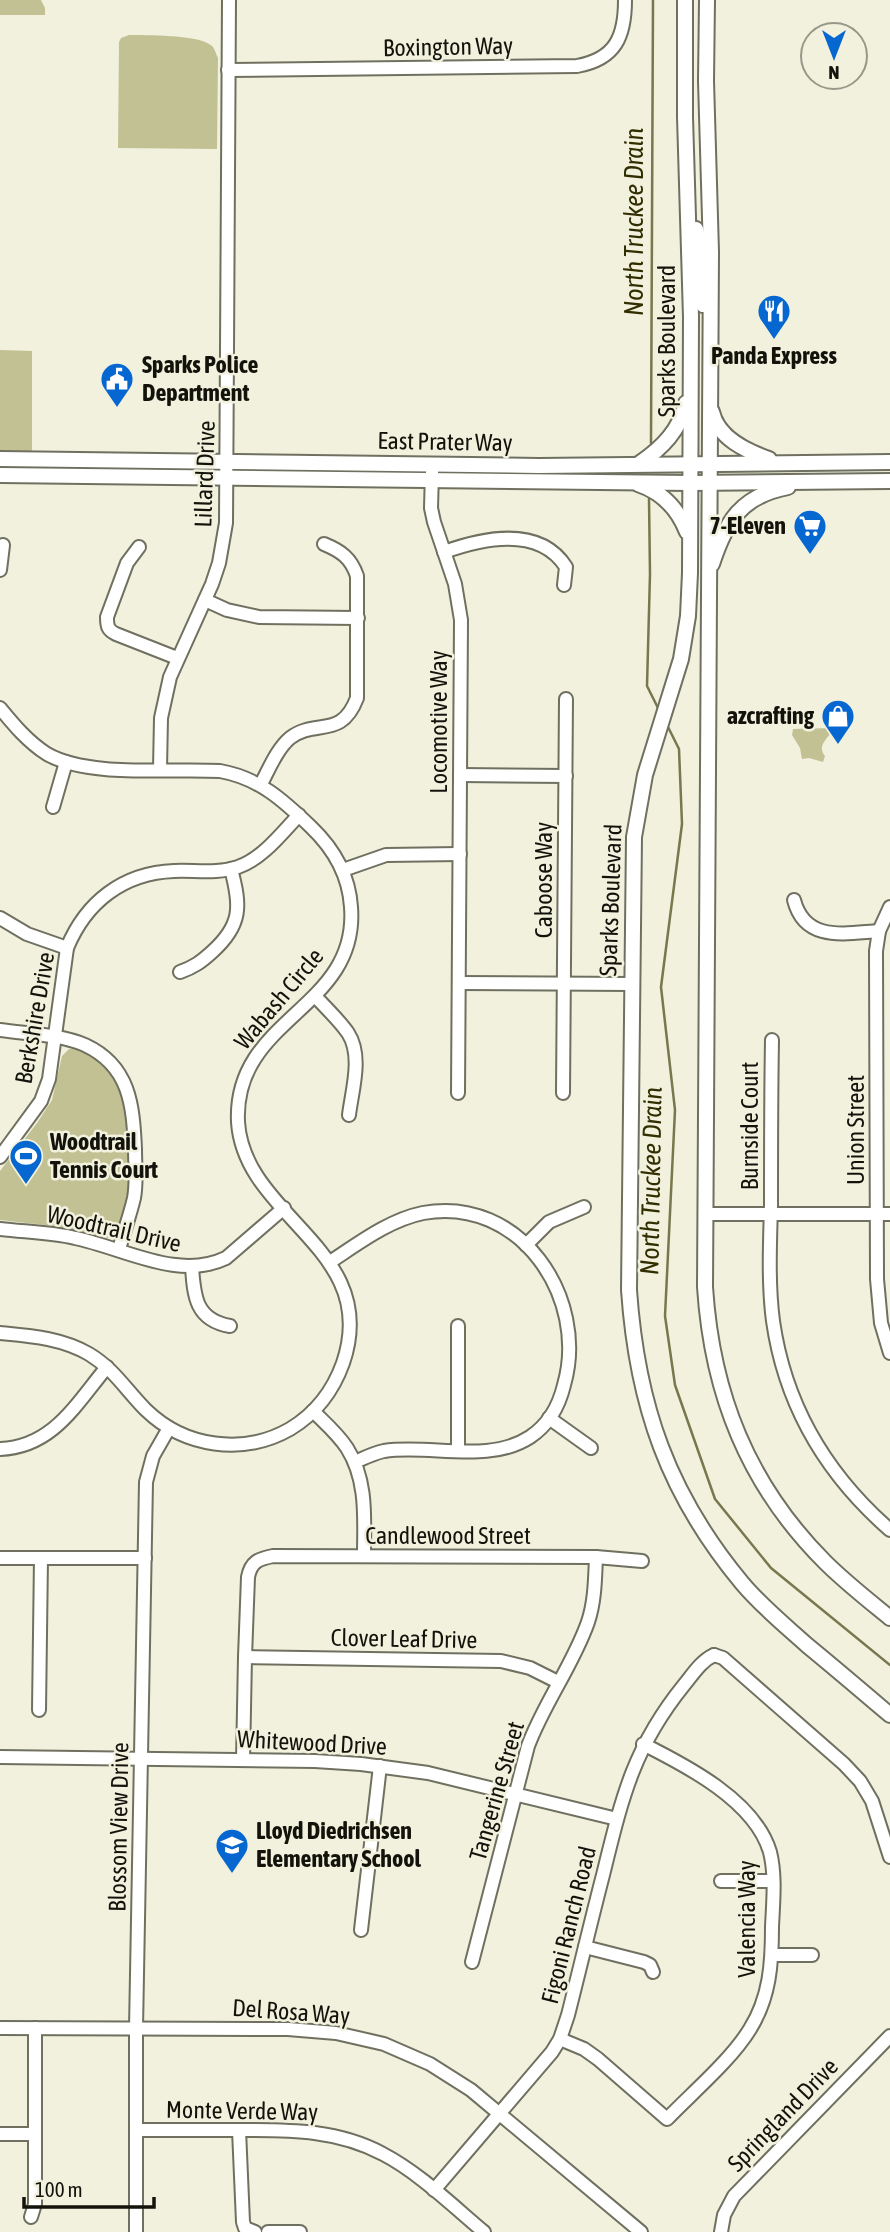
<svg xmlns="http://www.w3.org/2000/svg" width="890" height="2232" font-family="'Asap Condensed',sans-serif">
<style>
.green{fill:#c2c194}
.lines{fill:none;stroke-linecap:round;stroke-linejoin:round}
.stream{stroke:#78774d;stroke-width:2.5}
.minor-casing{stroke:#707060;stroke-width:16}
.major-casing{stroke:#707060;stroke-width:18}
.minor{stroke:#fff;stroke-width:12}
.major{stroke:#fff;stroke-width:14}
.labels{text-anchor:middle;stroke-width:5;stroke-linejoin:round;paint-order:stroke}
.street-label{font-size:24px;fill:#13130c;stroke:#f1f1de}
.poi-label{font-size:24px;font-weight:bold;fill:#13130c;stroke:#f1f1de;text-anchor:start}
.water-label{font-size:26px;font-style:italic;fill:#312e00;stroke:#f1f1de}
</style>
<rect width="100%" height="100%" fill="#f1f1de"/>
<g class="green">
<path d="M 0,0 L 41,0 L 45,8 L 45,15 L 0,15 Z"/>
<path d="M 129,35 C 146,35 196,35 209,44 C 215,47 215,52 218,58 L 217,149 L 118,148 L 119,42 L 121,38 Z"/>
<path d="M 0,350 L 32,351 L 32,451 L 0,451 Z"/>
<path d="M 834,728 C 829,738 816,745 825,756 L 823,762 L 809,758 L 802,759 L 800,748 L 792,735 L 793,729 Z"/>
<path d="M 69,1049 C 92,1048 116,1075 123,1096 C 132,1124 134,1216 113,1237 L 108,1238 L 54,1226 L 0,1220 L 0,1171 L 37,1123 L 52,1100 L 62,1056 Z"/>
</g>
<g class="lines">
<g class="stream">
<path d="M 651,443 L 653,0"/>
<path d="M 649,499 L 650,574 L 647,686 L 659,710"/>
<path d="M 667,725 L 679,749 L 682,824 L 661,987 L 675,1110 L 665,1316 L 675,1385 L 715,1499 L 771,1568 L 890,1665"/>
</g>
<defs>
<g id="minor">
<path d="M 228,70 L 577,66 C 616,59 625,36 625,0"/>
<path d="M 432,472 L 431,508 L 434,522 L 455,584 L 461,620 L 458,1093"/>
<path d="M 139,547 L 127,563 L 107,617 C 107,627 108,630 116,634 L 177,658"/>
<path d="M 444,552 C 483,538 539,525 566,567 L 564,585"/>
<path d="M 0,570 L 3,545"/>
<path d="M 205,600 L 227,610 L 259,617 L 358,618"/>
<path d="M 0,708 C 14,725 28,742 47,754 C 89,778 170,768 220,771 C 259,778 283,800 311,827 C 334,849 349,875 351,907 C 359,1010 233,1017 238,1122 C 244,1218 382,1249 343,1363 C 333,1391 315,1414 290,1429 C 243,1456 184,1447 146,1410 C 126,1390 114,1369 89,1354 C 61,1338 31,1336 0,1333"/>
<path d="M 160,769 L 161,718 L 170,677 L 212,584 L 219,563 L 226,523 L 229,0"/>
<path d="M 460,775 L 566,776"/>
<path d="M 261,784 C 269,769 277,749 290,738 C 316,718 341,740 357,698 L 357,576 C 351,558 341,551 324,544"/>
<path d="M 53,807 L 66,762"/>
<path d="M 343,870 L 386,855 L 460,854"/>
<path d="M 794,900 C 805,943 846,933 879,931"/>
<path d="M 890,907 L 879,931 L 876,951 L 877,1279 L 881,1323 L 890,1353"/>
<path d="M 0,918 L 27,934 L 67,948"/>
<path d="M 180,972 C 194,967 201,962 212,952 C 242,925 241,906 231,869"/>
<path d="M 459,983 L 631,984"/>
<path d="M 315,996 C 326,1008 339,1020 348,1033 C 363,1056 352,1090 349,1115"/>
<path d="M 0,1030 C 27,1034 59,1034 85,1045 C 130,1066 133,1105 135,1149 C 135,1166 137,1182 134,1198 C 130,1215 124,1232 119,1249"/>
<path d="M 772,1040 C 771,1095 771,1150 771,1205 C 770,1243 768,1283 773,1321 C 785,1405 827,1475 890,1530"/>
<path d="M 563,1093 L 566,699"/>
<path d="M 0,1157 L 41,1101 L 49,1079 L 67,948 C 86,902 123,873 174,871 C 195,870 217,874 238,867 C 263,858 281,834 299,815"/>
<path d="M 707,1214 L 890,1214"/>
<path d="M 0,1229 C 25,1232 50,1232 75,1238 C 124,1248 178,1281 226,1258 L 284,1208"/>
<path d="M 526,1245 L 549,1222 L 584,1207"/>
<path d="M 330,1262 C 359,1243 389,1220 423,1213 C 520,1195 589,1298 564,1385 C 559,1406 548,1425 530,1437 C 489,1464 430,1444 384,1451 C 374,1453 364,1458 355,1462"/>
<path d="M 192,1267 C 194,1297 196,1320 230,1326"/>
<path d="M 313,1411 C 325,1423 338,1434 347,1448 C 368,1481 364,1520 364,1556"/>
<path d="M 549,1418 L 591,1448"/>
<path d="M 0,1449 C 53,1447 76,1404 107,1367"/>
<path d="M 458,1451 L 458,1326"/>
<path d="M 0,1558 L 145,1558"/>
<path d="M 714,1655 L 723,1658 L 844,1764 L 860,1781 L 872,1801 L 890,1857"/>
<path d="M 245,1657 L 501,1661 L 530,1668 L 558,1682"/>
<path d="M 39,1710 L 41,1558"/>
<path d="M 0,1757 L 315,1761 L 361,1764 L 428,1773 L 617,1819"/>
<path d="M 243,1760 L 245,1657 L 248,1577 C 251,1562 258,1559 273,1556 L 596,1557 L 642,1561"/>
<path d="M 721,1881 L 773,1881"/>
<path d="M 361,1930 L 380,1766"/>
<path d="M 585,1947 L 644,1962 L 650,1965 L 653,1972"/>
<path d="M 772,1955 L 812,1955"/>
<path d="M 472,1962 L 528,1746 C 544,1703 573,1665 588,1622 C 595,1601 595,1579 596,1557"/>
<path d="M 0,2028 L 288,2029 L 336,2033 L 384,2044 L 430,2064 L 471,2090 L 641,2232"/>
<path d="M 560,2039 L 584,2049 L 598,2059 L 667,2119 C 693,2092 731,2060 750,2029 C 770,1997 772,1963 772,1927 C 773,1903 776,1876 770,1852 C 755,1801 687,1766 643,1744"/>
<path d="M 136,2130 C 170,2130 204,2130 238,2130 C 288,2130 337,2129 383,2154 C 418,2172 453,2206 484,2232"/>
<path d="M 239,2130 L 243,2222 L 245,2228 L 255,2232"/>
<path d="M 0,2134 L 35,2134"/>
<path d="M 434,2190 L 552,2052 L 560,2039 L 568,2015 C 580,1968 591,1921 603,1875 C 622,1798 633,1748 684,1685 C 693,1674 701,1661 714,1655"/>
<path d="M 31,2217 L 35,2204 L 35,2028"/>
<path d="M 136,2232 L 136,2029 L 146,1482 L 153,1456 L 169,1428"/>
<path d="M 268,2232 L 300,2232"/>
<path d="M 721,2232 L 724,2215 L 734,2196 L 890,2036"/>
</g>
<g id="major">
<path d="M 685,0 L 685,117 L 691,317 L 690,573 L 688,616 L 681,659 L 645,775 L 634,837 L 629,1290 C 637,1405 668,1494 742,1583 C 762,1607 786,1626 808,1646 C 836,1669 863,1692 890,1715"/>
<path d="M 707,0 L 706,81 L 711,252 L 705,1287 C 712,1394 748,1485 825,1562 C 845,1582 868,1600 890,1618"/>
<path d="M 696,229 C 704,253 694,282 703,305"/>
<path d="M 712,412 C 718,438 746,451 769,459"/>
<path d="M 0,459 L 539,466 L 890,462"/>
<path d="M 640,463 C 662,448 680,430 686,403"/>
<path d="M 0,475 L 690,483 L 890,481"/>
<path d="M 638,484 C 662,492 678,509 687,532"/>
<path d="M 712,564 C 726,521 741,496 788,487"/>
</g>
</defs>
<use href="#minor" class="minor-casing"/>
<use href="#major" class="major-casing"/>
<use href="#minor" class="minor"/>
<use href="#major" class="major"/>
</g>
<defs>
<symbol id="restaurant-pin" viewBox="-11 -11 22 30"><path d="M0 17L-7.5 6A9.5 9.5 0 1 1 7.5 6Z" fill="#0667d0" stroke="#f1f1de"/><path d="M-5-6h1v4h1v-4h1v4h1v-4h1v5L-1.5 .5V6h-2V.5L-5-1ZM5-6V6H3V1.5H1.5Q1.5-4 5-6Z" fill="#fff"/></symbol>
<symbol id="civic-pin" viewBox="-11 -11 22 30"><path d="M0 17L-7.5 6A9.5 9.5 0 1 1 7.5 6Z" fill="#0667d0" stroke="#f1f1de"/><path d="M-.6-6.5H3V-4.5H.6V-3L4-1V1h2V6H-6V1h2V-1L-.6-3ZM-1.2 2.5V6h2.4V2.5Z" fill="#fff"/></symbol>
<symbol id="supermarket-pin" viewBox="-11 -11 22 30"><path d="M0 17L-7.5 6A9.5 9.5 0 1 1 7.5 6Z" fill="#0667d0" stroke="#f1f1de"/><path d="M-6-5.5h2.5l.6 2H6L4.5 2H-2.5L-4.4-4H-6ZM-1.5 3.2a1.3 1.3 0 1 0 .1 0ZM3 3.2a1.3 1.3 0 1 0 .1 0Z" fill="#fff"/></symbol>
<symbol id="shop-pin" viewBox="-11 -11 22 30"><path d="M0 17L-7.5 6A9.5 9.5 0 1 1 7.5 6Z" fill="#0667d0" stroke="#f1f1de"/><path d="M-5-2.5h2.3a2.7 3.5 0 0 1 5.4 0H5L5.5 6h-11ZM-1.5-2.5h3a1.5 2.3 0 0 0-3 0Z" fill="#fff"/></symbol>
<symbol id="stadium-pin" viewBox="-11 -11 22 30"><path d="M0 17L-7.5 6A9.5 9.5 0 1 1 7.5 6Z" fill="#0667d0" stroke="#f1f1de"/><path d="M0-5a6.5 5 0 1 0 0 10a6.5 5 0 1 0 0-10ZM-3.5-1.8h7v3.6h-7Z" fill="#fff"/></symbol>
<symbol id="school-pin" viewBox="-11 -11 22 30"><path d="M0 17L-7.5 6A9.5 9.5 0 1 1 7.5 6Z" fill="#0667d0" stroke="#f1f1de"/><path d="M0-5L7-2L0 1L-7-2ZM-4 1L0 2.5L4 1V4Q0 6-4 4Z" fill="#fff"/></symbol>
</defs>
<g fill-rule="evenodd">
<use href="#restaurant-pin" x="755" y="292" width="38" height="52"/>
<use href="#civic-pin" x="98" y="360" width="38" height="52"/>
<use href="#supermarket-pin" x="791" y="507" width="38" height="52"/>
<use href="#shop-pin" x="819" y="697" width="38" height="52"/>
<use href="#stadium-pin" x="7" y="1137" width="38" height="52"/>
<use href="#school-pin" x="213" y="1826" width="38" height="52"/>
</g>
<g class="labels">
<g class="street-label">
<text transform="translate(448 47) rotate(-1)" y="8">Boxington Way</text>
<text transform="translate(667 341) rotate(-90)" y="8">Sparks Boulevard</text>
<text transform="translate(445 442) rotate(1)" y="8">East Prater Way</text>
<text transform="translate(205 474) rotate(-88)" y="8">Lillard Drive</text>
<text transform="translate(439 722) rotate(-90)" y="8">Locomotive Way</text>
<text transform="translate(544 880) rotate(-90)" y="8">Caboose Way</text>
<text transform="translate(611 900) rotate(-88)" y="8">Sparks Boulevard</text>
<text transform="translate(279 999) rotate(-50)" y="8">Wabash Circle</text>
<text transform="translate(35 1018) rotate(-80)" y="8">Berkshire Drive</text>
<text transform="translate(750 1126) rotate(-90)" y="8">Burnside Court</text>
<text transform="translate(856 1130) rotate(-90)" y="8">Union Street</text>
<text transform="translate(114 1229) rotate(13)" y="8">Woodtrail Drive</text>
<text x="448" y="1544">Candlewood Street</text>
<text transform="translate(404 1639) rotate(1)" y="8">Clover Leaf Drive</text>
<text transform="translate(312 1743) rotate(3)" y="8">Whitewood Drive</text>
<text transform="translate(497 1791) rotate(-74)" y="8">Tangerine Street</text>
<text transform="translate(119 1827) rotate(-89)" y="8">Blossom View Drive</text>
<text transform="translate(747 1919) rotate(-90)" y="8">Valencia Way</text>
<text transform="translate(569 1925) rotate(-76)" y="8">Figoni Ranch Road</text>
<text transform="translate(291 2012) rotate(4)" y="8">Del Rosa Way</text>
<text transform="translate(242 2111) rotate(1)" y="8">Monte Verde Way</text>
<text transform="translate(783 2115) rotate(-46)" y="8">Springland Drive</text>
</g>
<g class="poi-label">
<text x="774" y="364" text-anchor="middle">Panda Express</text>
<text x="142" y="373">Sparks Police<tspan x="142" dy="28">Department</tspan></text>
<text x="786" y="534" text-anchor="end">7-Eleven</text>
<text x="814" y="724" text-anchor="end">azcrafting</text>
<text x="50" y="1150">Woodtrail<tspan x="50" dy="28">Tennis Court</tspan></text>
<text x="256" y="1839">Lloyd Diedrichsen<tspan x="256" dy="28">Elementary School</tspan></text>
</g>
<g class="water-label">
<text transform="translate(634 222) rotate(-90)" y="9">North Truckee Drain</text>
<text transform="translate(651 1181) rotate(-89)" y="9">North Truckee Drain</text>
</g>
</g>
<g transform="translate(834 56) rotate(180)"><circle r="33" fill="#f1f1de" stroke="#98988a" stroke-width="2"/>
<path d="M0-5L12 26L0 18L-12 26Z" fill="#0667d0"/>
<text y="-10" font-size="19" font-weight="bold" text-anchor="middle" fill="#13130c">N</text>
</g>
<path d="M24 2197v10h130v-10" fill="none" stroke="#13130c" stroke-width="3.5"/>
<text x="35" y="2197" font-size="21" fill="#13130c" stroke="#f1f1de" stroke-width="5" paint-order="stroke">100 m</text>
</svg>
